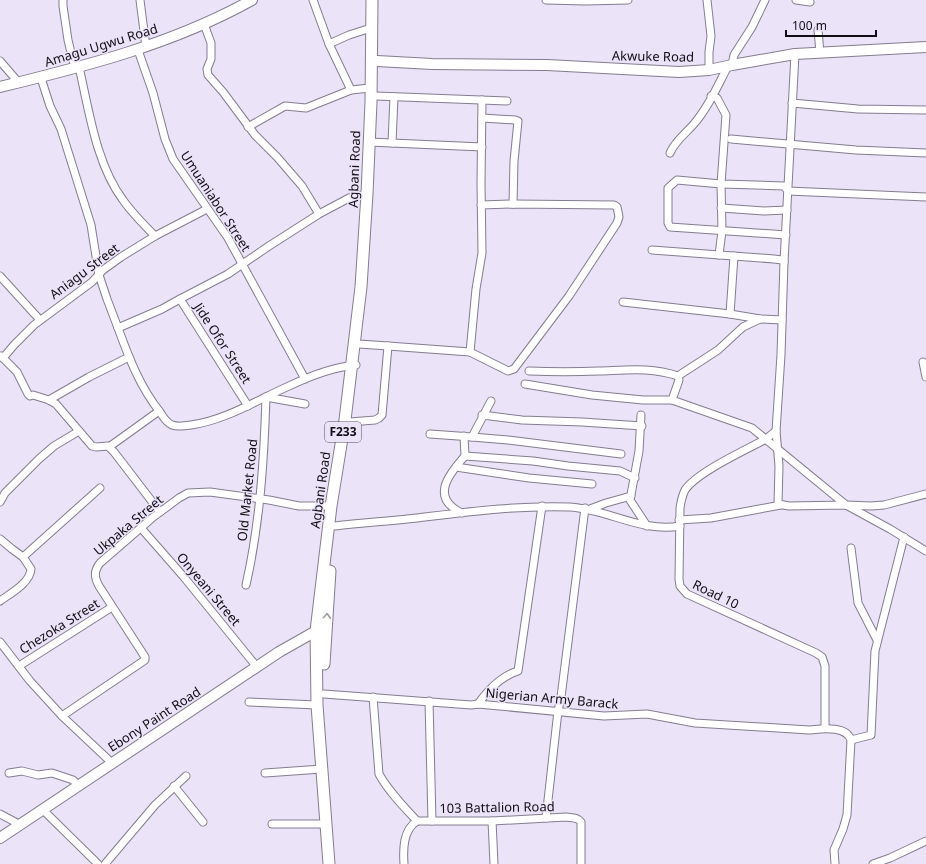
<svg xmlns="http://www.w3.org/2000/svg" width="926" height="864" font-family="'Noto Sans',sans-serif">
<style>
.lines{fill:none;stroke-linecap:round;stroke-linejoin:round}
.street-casing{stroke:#847c8f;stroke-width:9}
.secondary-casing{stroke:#847c8f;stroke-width:12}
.primary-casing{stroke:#847c8f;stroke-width:13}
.street{stroke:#fff;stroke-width:7}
.secondary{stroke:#fff;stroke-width:10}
.primary{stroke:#fff;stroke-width:11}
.oneway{stroke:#9f9ea1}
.labels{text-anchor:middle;stroke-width:3;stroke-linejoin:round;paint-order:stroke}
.shield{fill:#ebe3f8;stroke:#524d58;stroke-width:1}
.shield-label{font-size:12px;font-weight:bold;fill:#100d14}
.street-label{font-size:13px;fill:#100d14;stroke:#ebe3f8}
</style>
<rect width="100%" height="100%" fill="#ebe3f8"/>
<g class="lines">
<defs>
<g id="street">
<path d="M 63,0 L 63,6 L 68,40 L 73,61 L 79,67 C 89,110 96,164 123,200 C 132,213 144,225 155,236"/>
<path d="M 140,0 L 146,47"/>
<path d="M 313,0 L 329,44 L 351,90"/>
<path d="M 546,0 L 585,1 L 628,0"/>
<path d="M 707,0 L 711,36 L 709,52 L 709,70"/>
<path d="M 796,0 L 810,2"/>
<path d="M 204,24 L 211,43 L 211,59 L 207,69 L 208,75 L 223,92 L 255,135 L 277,157 L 302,186 L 319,214"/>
<path d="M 818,30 L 820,53"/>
<path d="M 329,44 L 349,35 L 371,28"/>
<path d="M 138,50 L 153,93 L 165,139 L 173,159 L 228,238 L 305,379"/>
<path d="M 795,54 L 784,262 L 781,355 L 776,431 L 779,466 L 778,504 L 789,506 L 846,505 L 871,506 L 884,505 L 926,494"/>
<path d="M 0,61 L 19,83"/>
<path d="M 732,65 L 734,55 L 752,27 L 765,0"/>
<path d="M 41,78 L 50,106 L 61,129 L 91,225 L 99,275 L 107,299 L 118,328"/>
<path d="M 376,96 L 507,101"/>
<path d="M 711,96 L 717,98 L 726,115 L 721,184 L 722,231 L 719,255"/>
<path d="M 792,103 L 858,109 L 926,110"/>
<path d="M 482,118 L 515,120 L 518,121 L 514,161 L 513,204"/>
<path d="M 248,127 L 285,106 L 306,108 L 351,90 L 370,88"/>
<path d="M 731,139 L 856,150 L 926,153"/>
<path d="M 369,142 L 482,147"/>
<path d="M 392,143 L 394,97"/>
<path d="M 670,153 C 675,141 685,134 693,125 C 708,108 718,85 728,66"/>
<path d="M 721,208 L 764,211 L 787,210"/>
<path d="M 786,235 L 670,227 L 668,223 L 668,188 L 677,180 L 721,184 L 784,186 L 788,191 L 926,197"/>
<path d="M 652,250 L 774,259 L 782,260 L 784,262"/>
<path d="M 0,276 L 40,320"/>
<path d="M 180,299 L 162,309 L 118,328 C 129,358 140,387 160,412 C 163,417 167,423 172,425 C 177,427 185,426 191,425 C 226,420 257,400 289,386 C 310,376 333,367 356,365"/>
<path d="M 623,302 L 730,314 L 760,319 L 782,320"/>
<path d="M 730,314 L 734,256"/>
<path d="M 354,342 L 359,344 L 388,346 L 470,352 L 508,371 L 514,369 L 569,296 L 617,223 L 619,217 L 617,207 L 614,205 L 513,204 L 481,205"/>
<path d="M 470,352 L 476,289 L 482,253 L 481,184 L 482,100"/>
<path d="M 1,356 L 17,372 L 28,394 L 30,396 L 33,395 L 49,400 L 56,404 L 92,446 L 96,447 L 108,446 L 114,452 L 160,512"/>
<path d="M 3,358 L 14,345 L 34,325 L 92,282 L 103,270 L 121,257 L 155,236 L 207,209"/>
<path d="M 923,362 L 926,377"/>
<path d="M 529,371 C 552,372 576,372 599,371 C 628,370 651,367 678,376 L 718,350 L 743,327 L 760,319"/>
<path d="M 525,384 L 592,395 L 643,400 L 672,400 L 679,380 L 678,376"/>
<path d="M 49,400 L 89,377 L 129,357"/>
<path d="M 672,400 L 752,428 L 846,505 L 890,529 L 926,551"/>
<path d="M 248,406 L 180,299 L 228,274 L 269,246 L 319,214 L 349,198 L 367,194"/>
<path d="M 482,415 L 522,420 L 582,422 L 642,426"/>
<path d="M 641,415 L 639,451 L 630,500 L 647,526"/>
<path d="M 345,420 L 350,422 L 375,420 L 379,418 L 382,415 L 388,346"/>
<path d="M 776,431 L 766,439 C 746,450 697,472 685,490 C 682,496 681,501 680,508 L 679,579 L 680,586 L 687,594 L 816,653 L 822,657 L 825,666 L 825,728"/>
<path d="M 430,434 L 472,437 L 491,401"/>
<path d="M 472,437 L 508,440 L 621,454"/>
<path d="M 109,447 L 159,411"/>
<path d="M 465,456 L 533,461 L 568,466 L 620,471 L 635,478"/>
<path d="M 456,467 L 529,478 L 592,484"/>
<path d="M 0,502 L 5,493 L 39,459 L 54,446 L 79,431"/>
<path d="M 590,509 L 606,503 L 631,496"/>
<path d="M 462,513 C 430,498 448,475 465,456 L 464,436"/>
<path d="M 679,520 L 711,518 L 781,505"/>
<path d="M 329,524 L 335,526 C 362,523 389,521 417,518 C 467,512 519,505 570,507 C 607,509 642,533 680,526"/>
<path d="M 141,528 L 183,576 L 257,667"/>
<path d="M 0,539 L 12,549 L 23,557 L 31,569 C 30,583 11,593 0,601"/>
<path d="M 851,548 L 858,603 L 877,640"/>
<path d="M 23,557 L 100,488"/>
<path d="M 246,585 C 260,523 264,460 266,397 L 305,404"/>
<path d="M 0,642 L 30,681 L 62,716 L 112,763"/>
<path d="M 19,666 L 112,607"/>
<path d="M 324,694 L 471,705 L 478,704 L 604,716 L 647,714 L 695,723 L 809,730 C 821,729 846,725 851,740 L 847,815 L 843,829 L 834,850 L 835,864"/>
<path d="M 373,697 L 379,774 C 389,792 404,807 417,821"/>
<path d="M 429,701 L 432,821"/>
<path d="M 249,702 L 317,705"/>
<path d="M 478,704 C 488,690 501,676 518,671 L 542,506"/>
<path d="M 62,716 L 145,660 L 145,657 L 99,586 C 94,577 94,571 100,563 L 152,518 L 179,498 L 188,493 L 210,492 L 269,500 L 299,506 L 331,506"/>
<path d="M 851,740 L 871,735 L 875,651 L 904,537"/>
<path d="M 9,773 L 22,771 L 38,775 L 52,773 L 73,780 L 78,785"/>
<path d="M 265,773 L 322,769"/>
<path d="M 174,786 L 203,822"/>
<path d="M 42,809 L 98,864"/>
<path d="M 0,814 L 19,824"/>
<path d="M 546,818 L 558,711 L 561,697 L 585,508"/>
<path d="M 492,821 L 494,864"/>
<path d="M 272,824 L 326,824"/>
<path d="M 105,864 L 155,805 L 186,776"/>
<path d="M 404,864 C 403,849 403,830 417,821 L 492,821 L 566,817 C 571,818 578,817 581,822 L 581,864"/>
<path d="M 873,864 L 890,858 L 926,841"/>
</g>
<g id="secondary">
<path d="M 377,61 L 432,64 L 547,65 L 679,72 L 709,70 L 732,65 L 795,54 L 926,47"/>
<path d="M 0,87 C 86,66 173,44 252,0"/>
<path d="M 0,838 L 279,652 L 316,631 L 322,631"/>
</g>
<g id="primary">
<path d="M 324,664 L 330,571"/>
<path d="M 329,864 L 317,705 L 316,631 L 331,506 L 345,420 L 361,287 L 367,194 L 371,102 L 372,0"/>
</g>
</defs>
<use href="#street" class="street-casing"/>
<use href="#secondary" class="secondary-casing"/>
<use href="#primary" class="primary-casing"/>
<use href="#street" class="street"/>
<use href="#secondary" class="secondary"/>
<use href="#primary" class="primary"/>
</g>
<defs><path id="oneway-chevron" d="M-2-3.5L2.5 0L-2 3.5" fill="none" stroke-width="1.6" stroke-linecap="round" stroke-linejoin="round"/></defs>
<use class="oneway" href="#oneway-chevron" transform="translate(327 616) rotate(-86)"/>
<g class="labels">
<rect class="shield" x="325" y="422" width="36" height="20" rx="3"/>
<g class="shield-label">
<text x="343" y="436">F233</text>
</g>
<g class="street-label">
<text transform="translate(101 45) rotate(-17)" y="5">Amagu Ugwu Road</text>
<text transform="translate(653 56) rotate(1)" y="5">Akwuke Road</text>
<text transform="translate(354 169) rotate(-88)" y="5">Agbani Road</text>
<text transform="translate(216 201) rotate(57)" y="5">Umuaniabor Street</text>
<text transform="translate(84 271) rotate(-37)" y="5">Aniagu Street</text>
<text transform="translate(223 343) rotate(57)" y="5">Jide Ofor Street</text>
<text transform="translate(247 490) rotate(-84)" y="5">Old Market Road</text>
<text transform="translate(320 490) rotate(-82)" y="5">Agbani Road</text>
<text transform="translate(128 525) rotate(-40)" y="5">Ukpaka Street</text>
<text transform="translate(209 589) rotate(50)" y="5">Onyeani Street</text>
<text transform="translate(716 594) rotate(26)" y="5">Road 10</text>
<text transform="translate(59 626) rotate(-32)" y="5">Chezoka Street</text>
<text transform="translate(552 698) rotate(5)" y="5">Nigerian Army Barack</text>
<text transform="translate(154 719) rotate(-33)" y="5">Ebony Paint Road</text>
<text transform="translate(497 807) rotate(-1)" y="5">103 Battalion Road</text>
</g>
</g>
<path d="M786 30v6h90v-6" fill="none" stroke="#100d14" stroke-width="2"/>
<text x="792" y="30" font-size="12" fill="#100d14" stroke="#ebe3f8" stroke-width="3" paint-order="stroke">100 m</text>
</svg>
